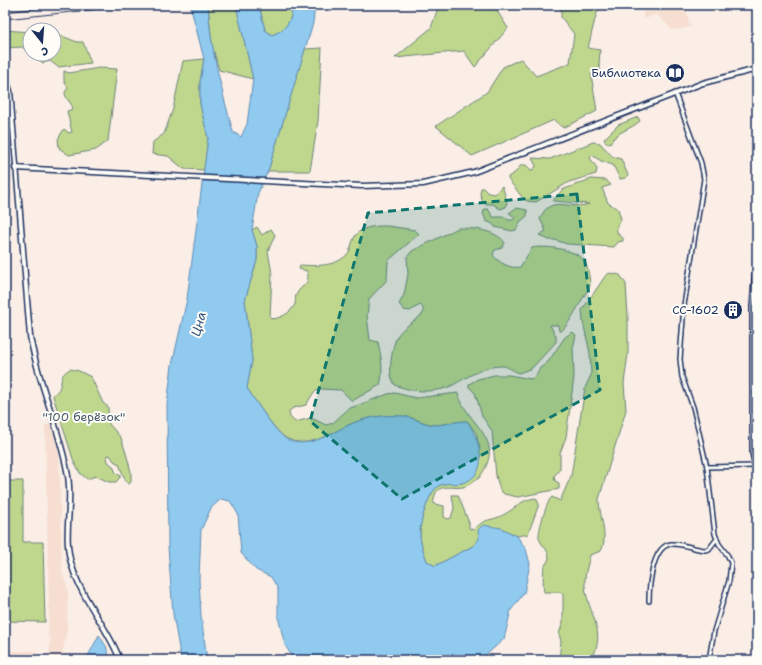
<svg xmlns="http://www.w3.org/2000/svg" width="762" height="665" font-family="'Shantell Sans',sans-serif">
<style>
.built{fill:#f6ded1}
.green{fill:#bfd78d;stroke:#6d8376}
.water{fill:#90caef;stroke:#618cb5}
.lines{fill:none;stroke-linecap:round;stroke-linejoin:round}
.minor-casing{stroke:#1b2f5e;stroke-width:6}
.tertiary-casing{stroke:#1b2f5e;stroke-width:7}
.minor{stroke:#fdfcf7;stroke-width:3}
.tertiary{stroke:#fdfcf7;stroke-width:4}
.rail{stroke:#1b2f5e;stroke-width:1}
.marked{fill:#0f766e;fill-opacity:0.2;stroke:#0f766e;stroke-width:3;stroke-dasharray:8 5;stroke-linejoin:round}
.labels{text-anchor:middle;stroke-width:4;stroke-linejoin:round;paint-order:stroke}
.poi-label{font-size:12px;fill:#1b2f5e;stroke:#fdfcf7;text-anchor:end}
.park-label{font-size:12px;fill:#44596a;stroke:#fdfcf7}
.water-label{font-size:13px;font-style:italic;fill:#385682;stroke:#fdfcf7}
</style>
<rect width="100%" height="100%" fill="#faeee6"/>
<filter id="ink" filterUnits="userSpaceOnUse"><feTurbulence type="fractalNoise" baseFrequency=".025" numOctaves="2"/><feDisplacementMap in="SourceGraphic" scale="8" xChannelSelector="R" yChannelSelector="G"/><feConvolveMatrix kernelMatrix="1 2 1 2 8 2 1 2 1" color-interpolation-filters="sRGB"/></filter>
<g filter="url(#ink)">
<g class="built">
<path d="M 642,5 L 689,5 L 687,11 L 689,23 L 692,25 L 687,28 L 672,30 L 657,14 L 644,19 Z"/>
<path d="M 51,424 L 59,454 L 62,572 L 68,590 L 67,631 L 61,660 L 48,660 L 51,637 L 48,637 L 49,613 L 45,425 Z"/>
<path d="M 5,651 L 36,651 L 34,660 L 5,660 Z"/>
</g>
<g class="green">
<path d="M 208,5 L 236,5 L 253,79 L 219,70 L 212,45 Z"/>
<path d="M 259,5 L 292,5 C 293,20 286,30 272,35 L 265,30 Z"/>
<path d="M 439,5 L 493,5 L 508,28 L 475,67 L 464,51 L 395,58 L 431,28 Z"/>
<path d="M 561,5 L 600,5 C 594,19 592,33 588,48 L 600,50 L 599,65 L 601,72 L 591,74 L 597,111 L 563,128 L 554,120 L 472,156 L 436,126 L 487,92 L 503,67 L 521,59 L 536,76 L 570,63 L 574,34 L 561,17 Z"/>
<path d="M 5,30 L 30,32 L 30,53 L 22,47 L 5,48 Z"/>
<path d="M 62,36 L 77,42 L 83,42 L 91,63 L 58,67 L 50,61 L 43,63 L 32,54 L 54,54 L 54,37 Z"/>
<path d="M 322,48 L 318,121 L 310,171 L 268,171 L 305,49 Z"/>
<path d="M 204,59 L 200,82 L 200,104 L 208,138 L 204,170 L 184,169 L 168,156 L 152,154 L 153,142 L 164,134 L 173,109 L 183,61 Z"/>
<path d="M 99,68 L 117,69 L 108,141 L 96,150 L 69,155 L 59,148 L 58,139 L 64,129 L 69,133 L 72,132 L 67,111 L 73,109 C 72,102 65,100 65,92 L 68,88 L 64,81 L 64,71 L 69,73 Z"/>
<path d="M 638,117 L 640,121 C 630,130 617,131 610,143 L 606,143 L 604,139 L 618,125 Z"/>
<path d="M 593,142 L 600,143 L 613,157 L 621,159 L 628,175 L 626,178 L 620,179 L 613,165 L 601,161 L 592,155 L 590,158 L 597,168 L 596,174 L 569,182 L 536,202 L 527,201 L 522,197 L 508,179 L 508,177 L 516,172 L 521,165 L 526,165 L 531,170 L 534,169 L 536,166 L 532,158 L 550,159 Z"/>
<path d="M 591,179 L 606,180 L 611,185 L 602,188 L 608,203 L 618,209 L 621,219 C 616,226 614,233 623,238 L 623,241 L 618,242 L 614,247 L 567,244 L 555,240 L 549,240 L 539,235 L 546,231 L 540,219 C 550,193 570,211 589,204 L 553,201 L 562,190 Z"/>
<path d="M 502,186 L 507,201 L 506,207 L 500,209 L 493,204 L 487,204 L 483,203 L 480,194 L 481,188 L 483,188 L 488,193 L 495,194 Z"/>
<path d="M 516,208 L 527,210 L 527,216 L 520,222 L 516,230 L 512,231 L 495,227 L 493,224 L 486,221 L 483,213 L 485,209 L 488,209 L 493,217 L 505,217 L 508,220 L 513,220 L 515,217 L 509,213 Z"/>
<path d="M 387,226 L 415,230 L 419,234 L 388,261 L 387,280 L 369,299 L 367,316 L 370,340 L 378,342 C 381,355 384,372 380,385 L 352,401 L 341,390 L 321,389 L 314,392 L 306,405 L 293,408 L 289,411 L 290,417 L 295,422 L 311,418 L 326,425 L 333,423 L 348,409 L 388,394 L 395,393 L 416,398 L 458,393 C 468,427 508,438 479,478 C 473,481 469,486 463,487 C 453,489 439,483 435,495 C 434,499 433,500 434,504 L 444,506 L 444,517 L 448,519 L 451,518 L 454,508 L 452,495 L 458,495 L 469,523 L 469,528 L 474,530 C 485,517 490,522 503,515 C 517,508 519,500 536,498 L 539,504 L 528,534 L 517,536 L 501,528 L 479,539 L 473,546 L 435,566 L 427,561 C 424,553 420,543 420,534 C 419,524 428,495 436,488 C 442,482 454,483 462,483 L 480,449 L 476,433 L 467,421 C 457,421 447,424 437,425 C 427,425 417,419 408,417 C 394,414 372,416 359,421 C 338,427 312,451 288,439 C 277,435 254,399 247,388 L 252,360 L 245,300 L 257,260 L 257,246 L 252,230 L 257,227 L 262,235 L 271,229 L 275,235 L 268,251 L 272,274 L 270,317 L 272,319 C 281,318 291,313 295,304 C 296,301 295,297 296,295 C 302,283 311,286 307,271 L 299,269 L 300,265 C 315,266 339,267 349,252 C 351,248 352,242 354,238 C 360,226 376,226 387,226 Z"/>
<path d="M 458,228 C 472,228 497,230 505,243 L 502,248 L 495,250 L 493,255 C 499,263 510,269 520,267 L 532,248 C 544,245 578,249 585,262 C 588,268 590,279 590,286 C 584,295 567,329 561,331 L 559,331 L 558,325 L 550,325 L 556,336 L 556,342 L 532,368 L 519,373 C 513,371 508,366 502,366 C 483,366 468,377 453,385 C 436,394 412,392 395,385 C 390,376 390,371 391,361 C 395,330 400,332 423,314 L 423,308 L 420,305 L 410,311 L 404,310 L 399,304 L 404,295 L 408,274 L 407,257 L 412,251 Z"/>
<path d="M 610,273 L 620,275 L 626,284 L 628,317 L 628,354 L 624,383 L 626,410 L 599,499 C 599,516 609,536 601,551 L 590,555 C 588,565 584,575 585,586 C 588,615 608,631 591,660 L 559,660 L 561,641 L 559,634 L 563,622 L 563,595 L 561,592 L 544,592 C 543,590 543,571 544,568 C 545,564 549,561 549,557 C 548,548 540,545 539,537 C 538,531 547,500 552,497 L 560,501 L 571,476 L 585,388 L 591,375 L 590,353 L 583,322 L 582,310 L 606,275 Z"/>
<path d="M 573,332 L 576,335 L 573,348 L 574,377 L 566,437 L 560,453 L 560,469 L 554,476 L 555,481 L 559,483 L 559,489 L 518,497 L 504,494 L 500,490 L 496,476 L 492,431 L 482,416 L 475,393 L 469,387 L 469,384 L 478,379 L 494,375 L 509,375 L 531,379 L 536,376 L 540,368 L 548,362 L 565,337 Z"/>
<path d="M 70,369 L 79,371 L 91,377 L 103,403 L 108,407 L 109,424 L 121,438 L 126,453 L 131,472 L 131,482 L 129,484 L 126,482 L 119,464 L 114,461 L 110,455 L 107,456 L 108,462 L 113,466 L 116,473 L 121,476 L 116,482 L 109,482 L 96,476 L 87,479 L 80,473 L 74,462 L 53,396 C 55,392 58,392 59,389 C 63,380 59,375 70,369 Z"/>
<path d="M 5,481 L 23,481 L 23,542 L 43,542 L 45,622 L 5,621 Z"/>
</g>
<g class="water">
<path d="M 190,5 L 208,5 C 210,48 222,91 233,132 L 241,137 L 247,124 L 253,79 L 236,5 L 259,5 L 265,30 L 272,35 C 286,30 293,20 292,5 L 315,5 L 313,23 L 268,171 L 258,193 L 252,230 L 257,246 L 257,260 L 245,300 L 252,360 L 247,388 C 254,399 277,435 288,440 C 312,451 338,427 359,421 C 373,416 394,414 408,417 C 417,420 427,425 437,425 C 447,424 457,421 467,421 C 479,438 492,475 462,483 C 453,485 443,481 436,488 C 428,496 419,523 420,534 C 420,543 424,553 427,561 L 435,566 L 473,546 L 479,539 L 478,530 L 483,525 L 501,528 L 517,536 L 526,549 L 530,564 L 524,593 L 511,610 L 504,639 L 486,655 L 479,660 L 294,660 L 285,645 L 278,617 L 278,589 L 271,577 L 256,570 L 241,553 L 238,514 L 230,501 L 221,499 L 211,508 L 201,530 L 199,579 L 201,616 L 207,660 L 181,660 L 173,614 L 168,547 L 167,405 L 172,365 L 187,299 L 208,138 L 200,104 L 200,82 L 204,59 Z"/>
<path d="M 99,635 L 106,646 L 110,660 L 86,660 Z"/>
</g>
<g class="lines">
<defs>
<g id="minor">
<path d="M 756,69 L 755,59 L 757,42"/>
<path d="M 675,93 L 701,163 L 704,179 L 684,305 L 680,359 L 682,377 L 693,407 L 707,467 L 715,534 L 719,544 L 728,556 L 731,563 L 729,581 L 714,631 L 709,660"/>
<path d="M 757,246 L 752,306 L 752,453 L 755,466 L 757,466"/>
<path d="M 707,467 L 755,466"/>
<path d="M 649,601 C 649,587 652,546 671,544 C 682,543 693,549 705,550 L 709,549 L 716,540"/>
</g>
<g id="tertiary">
<path d="M 5,76 L 10,91 L 30,336 C 38,384 60,428 68,476 C 73,506 62,537 72,566 C 82,601 108,627 120,660"/>
<path d="M 15,168 L 362,186 L 423,184 L 474,172 L 703,83 L 757,69"/>
</g>
</defs>
<use href="#minor" class="minor-casing"/>
<use href="#tertiary" class="tertiary-casing"/>
<use href="#minor" class="minor"/>
<use href="#tertiary" class="tertiary"/>
<g class="rail">
<path d="M 5,12 L 66,5"/>
<path d="M 5,19 L 138,5"/>
</g>
</g>
</g>
<path class="marked" d="M 577,194 L 600,390 L 402,499 L 310,421 L 368,213 Z"/>
<defs>
<symbol id="library-disc" viewBox="-11 -11 22 22"><circle r="9.5" fill="#1b2f5e" stroke="#fdfcf7"/><path d="M-6-4Q-3-5.5-.7-3.5V5Q-3 3-6 4ZM6-4Q3-5.5 .7-3.5V5Q3 3 6 4Z" fill="#fff"/></symbol>
<symbol id="building-disc" viewBox="-11 -11 22 22"><circle r="9.5" fill="#1b2f5e" stroke="#fdfcf7"/><path d="M-4-6H4V6H1V3H-1V6H-4ZM-2.5-4.3h1.7v1.8h-1.7ZM.8-4.3h1.7v1.8H.8ZM-2.5-1h1.7V.8h-1.7ZM.8-1h1.7V.8H.8Z" fill="#fff"/></symbol>
</defs>
<g fill-rule="evenodd">
<use href="#library-disc" x="664" y="62" width="22" height="22"/>
<use href="#building-disc" x="722" y="299" width="22" height="22"/>
</g>
<g class="labels">
<g class="poi-label">
<text x="661" y="77">Библиотека</text>
<text x="719" y="314">СС-1602</text>
</g>
<g class="park-label">
<text x="84" y="421">"100 берёзок"</text>
</g>
<g class="water-label">
<text transform="translate(198 324) rotate(-75)" y="5">Цна</text>
</g>
</g>
<rect width="762" height="665" fill="none" stroke="#fdfcf7" stroke-width="20"/>
<rect x="10" y="10" width="742" height="645" fill="none" stroke="#1b2f5e" stroke-width="1.5" filter="url(#ink)"/>
<g transform="translate(42 42) rotate(163)"><circle r="19" fill="#fdfcf7" stroke="#a3aaba"/>
<path d="M0-3L7 15L0 10L-7 15Z" fill="#1b2f5e"/>
<text y="-6" font-size="11" font-weight="bold" text-anchor="middle" fill="#1b2f5e">С</text>
</g>
</svg>
